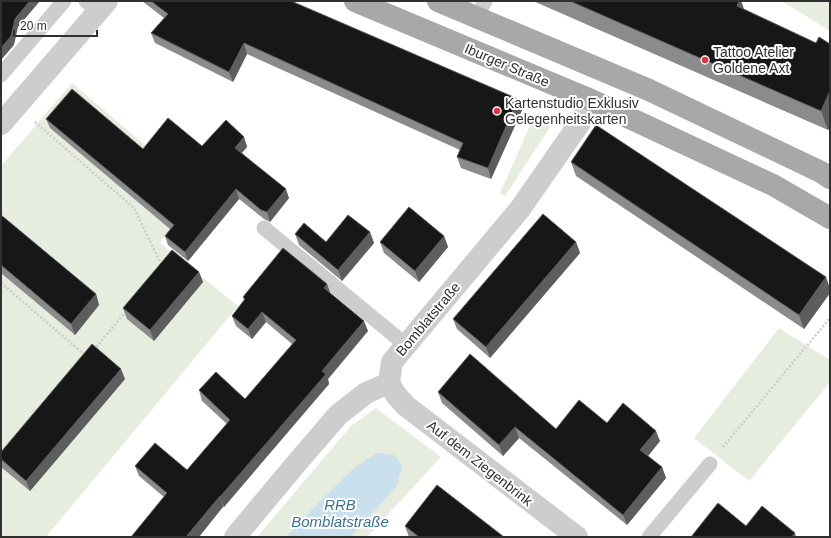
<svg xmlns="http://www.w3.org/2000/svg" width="831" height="538" font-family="Helvetica,sans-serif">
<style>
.green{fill:#e6edde}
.water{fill:#cae0ed}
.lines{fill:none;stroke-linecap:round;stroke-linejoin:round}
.path{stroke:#cdcdcd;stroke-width:2.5;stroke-dasharray:2 2;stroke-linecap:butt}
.lane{stroke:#cdcdcd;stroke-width:15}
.street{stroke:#cdcdcd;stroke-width:22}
.primary{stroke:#a8a8a8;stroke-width:22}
.wall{fill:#8b8b8b}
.shaded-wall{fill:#5d5d5d}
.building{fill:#171717;stroke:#5d5d5d}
.poi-dot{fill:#ea2f3e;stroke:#fff;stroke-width:1.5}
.labels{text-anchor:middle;stroke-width:4;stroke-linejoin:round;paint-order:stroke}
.poi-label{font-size:14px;fill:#303030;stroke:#fff;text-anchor:start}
.street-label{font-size:14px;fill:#303030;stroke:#fff}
.water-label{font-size:15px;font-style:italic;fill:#3b7395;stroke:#fff}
</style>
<rect width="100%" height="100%" fill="#fff"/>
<g class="green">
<path d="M 782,1 L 830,1 L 830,31 Z"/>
<path d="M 72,83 L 199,191 L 160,243 L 238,306 L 46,537 L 1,537 L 1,166 Z"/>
<path d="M 534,117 L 552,124 L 505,196 L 500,193 Z"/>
<path d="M 779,328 L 830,360 L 830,382 L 749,481 L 694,438 Z"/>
<path d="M 376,408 L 441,457 L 367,537 L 257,537 L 351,426 Z"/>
</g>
<path class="water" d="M 377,453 L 395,455 L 402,466 L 397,486 L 350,537 L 286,537 L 320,501 L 354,468 Z"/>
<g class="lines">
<g class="path">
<path d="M 35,122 L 134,208 L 162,266"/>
<path d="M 1,283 L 86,356"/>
<path d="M 94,350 L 127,310"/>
<path d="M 723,447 L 830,318"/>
</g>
<g class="lane">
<path d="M 86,1 L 99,12"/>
<path d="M 477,17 L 485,1"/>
<path d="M 1,75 L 64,1"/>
<path d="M 264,228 L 406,345"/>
<path d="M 649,537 L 710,464"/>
</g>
<g class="street">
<path d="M 1,124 L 107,1"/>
<path d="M 389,383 L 392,362 L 520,209 L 579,124 L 591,100"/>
<path d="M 389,383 L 396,395 L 406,406 L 577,537"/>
<path d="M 235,537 L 295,465 L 338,415 L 366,393 L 389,383"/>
</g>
<g class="primary">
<path d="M 355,1 L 591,100 L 773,185 L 830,218"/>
<path d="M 438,1 L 649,90 L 821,172 L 830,178"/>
</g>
</g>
<g class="wall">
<path d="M 142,1 L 291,1 L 518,99 L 522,110 L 491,179 L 461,168 L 457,157 L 460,150 L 247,54 L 233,82 L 155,43 L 151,33 L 164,18 Z"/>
<path d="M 533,1 L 741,1 L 744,9 L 816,43 L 830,44 L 830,127 L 828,130 Z"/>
<path d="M 46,119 L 143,149 L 202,146 L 244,137 L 247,147 L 242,153 L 289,198 L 270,222 L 264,219 L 239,199 L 188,261 L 168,245 L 165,236 L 170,229 L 50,128 Z"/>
<path d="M 571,162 L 826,277 L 830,289 L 830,293 L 804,329 L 576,176 Z"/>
<path d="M 1,215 L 96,294 L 99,305 L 75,335 L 1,273 Z"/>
<path d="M 370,232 L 374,243 L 342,281 L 299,245 L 295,234 L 326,242 Z"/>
<path d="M 444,236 L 448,247 L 419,282 L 384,253 L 380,242 Z"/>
<path d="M 576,242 L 580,253 L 490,358 L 457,329 L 453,319 Z"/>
<path d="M 199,272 L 203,282 L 154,341 L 127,319 L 123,308 Z"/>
<path d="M 327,284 L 330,293 L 368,331 L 328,379 L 329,384 L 224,507 L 223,507 L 164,497 L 139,476 L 135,466 L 187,470 L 227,424 L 202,401 L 199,390 L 245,399 L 292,344 L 266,322 L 252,339 L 236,326 L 232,316 L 244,300 L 243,297 Z"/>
<path d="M 125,379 L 30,491 L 1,467 L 1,452 Z"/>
<path d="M 438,392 L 556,429 L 607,423 L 660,441 L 648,456 L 662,467 L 666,478 L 627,525 L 519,438 L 503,456 L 442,403 Z"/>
<path d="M 405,526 L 504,537 L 409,537 Z"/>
</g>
<g class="shaded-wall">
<path d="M 30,1 L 40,1 L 18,27 L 14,45 L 1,60 L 1,48 L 15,19 Z"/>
<path d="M 739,1 L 741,1 L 747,18 L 737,6 Z"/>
<path d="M 244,43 L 247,54 L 233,82 L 229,72 Z"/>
<path d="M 830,91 L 830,127 L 828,130 L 821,111 Z"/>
<path d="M 518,99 L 522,110 L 491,179 L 488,168 Z"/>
<path d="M 244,137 L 247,147 L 238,157 L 235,148 Z"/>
<path d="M 236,189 L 239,199 L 188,261 L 185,252 Z"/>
<path d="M 286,189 L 289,198 L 270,222 L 267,212 Z"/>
<path d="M 370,232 L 374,243 L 342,281 L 338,270 Z"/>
<path d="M 444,236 L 448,247 L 419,282 L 415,271 Z"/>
<path d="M 576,242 L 580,253 L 490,358 L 486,347 Z"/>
<path d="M 199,272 L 203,282 L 154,341 L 150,330 Z"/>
<path d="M 826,277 L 830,289 L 830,293 L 804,329 L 799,315 Z"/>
<path d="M 327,284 L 331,295 L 324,288 Z"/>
<path d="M 96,294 L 99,305 L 75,335 L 71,324 Z"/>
<path d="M 262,312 L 266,322 L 252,339 L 248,329 Z"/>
<path d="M 364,321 L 368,331 L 328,379 L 329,384 L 224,507 L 220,497 L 322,371 Z"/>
<path d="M 121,369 L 125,379 L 30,491 L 26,481 Z"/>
<path d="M 515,427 L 519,438 L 503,456 L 499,445 Z"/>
<path d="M 656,431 L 660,441 L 644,461 L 640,450 Z"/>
<path d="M 662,467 L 666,478 L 627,525 L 623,515 Z"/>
<path d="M 220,496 L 223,507 L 199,537 L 186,537 Z"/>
<path d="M 795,533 L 796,537 L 792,537 Z"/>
</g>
<g class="building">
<path d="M 1,1 L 30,1 L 15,19 L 11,36 L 1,48 Z"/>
<path d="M 151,1 L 291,1 L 518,99 L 488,168 L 457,157 L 463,143 L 244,43 L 229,72 L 151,33 L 168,14 Z"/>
<path d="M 570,1 L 739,1 L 737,6 L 816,43 L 819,37 L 830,44 L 830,91 L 821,111 Z"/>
<path d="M 72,89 L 143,149 L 168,118 L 202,146 L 226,120 L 244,137 L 235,148 L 286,189 L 267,212 L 261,210 L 236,189 L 185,252 L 165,236 L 174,225 L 46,119 Z"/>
<path d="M 596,125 L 826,277 L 799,315 L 571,162 Z"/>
<path d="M 409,207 L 444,236 L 415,271 L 380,242 Z"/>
<path d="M 543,214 L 576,242 L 486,347 L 453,319 Z"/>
<path d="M 1,215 L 96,294 L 71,324 L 1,265 Z"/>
<path d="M 348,215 L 370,232 L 338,270 L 295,234 L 304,223 L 326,242 Z"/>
<path d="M 283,248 L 327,284 L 324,288 L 364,321 L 322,371 L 326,374 L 220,497 L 220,496 L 186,537 L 131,537 L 167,493 L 135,466 L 155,443 L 187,470 L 230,420 L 199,390 L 216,372 L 245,399 L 296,340 L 262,312 L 248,329 L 232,316 L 245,299 L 243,297 Z"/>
<path d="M 172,250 L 199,272 L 150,330 L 123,308 Z"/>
<path d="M 92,344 L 121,369 L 26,481 L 1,459 L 1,452 Z"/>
<path d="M 470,354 L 556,429 L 579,400 L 607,423 L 623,403 L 656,431 L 640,450 L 662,467 L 623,515 L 515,427 L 499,445 L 438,392 Z"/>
<path d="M 437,485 L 504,537 L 419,537 L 405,526 Z"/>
<path d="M 718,503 L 746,526 L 762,506 L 795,533 L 792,537 L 691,537 Z"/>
</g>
<g class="poi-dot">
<circle cx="705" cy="60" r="4"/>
<circle cx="497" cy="111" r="4"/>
</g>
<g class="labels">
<g class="poi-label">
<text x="713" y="57">Tattoo Atelier<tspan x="713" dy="16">Goldene Axt</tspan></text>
<text x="505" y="108">Kartenstudio Exklusiv<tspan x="505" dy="16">Gelegenheitskarten</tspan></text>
</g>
<g class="street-label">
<text transform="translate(507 65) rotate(23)" y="5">Iburger Straße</text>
<text transform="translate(428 319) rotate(-50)" y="5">Bomblatstraße</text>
<text transform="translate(480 463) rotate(38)" y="5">Auf dem Ziegenbrink</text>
</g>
<g class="water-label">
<text x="340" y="510">RRB<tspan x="340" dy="17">Bomblatstraße</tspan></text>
</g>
</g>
<rect width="831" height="538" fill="none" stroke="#303030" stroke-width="4"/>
<path d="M14 30v6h83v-6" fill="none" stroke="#303030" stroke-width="2"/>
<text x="20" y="30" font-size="12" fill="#303030" stroke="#ffffff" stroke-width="3" paint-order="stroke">20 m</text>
</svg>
